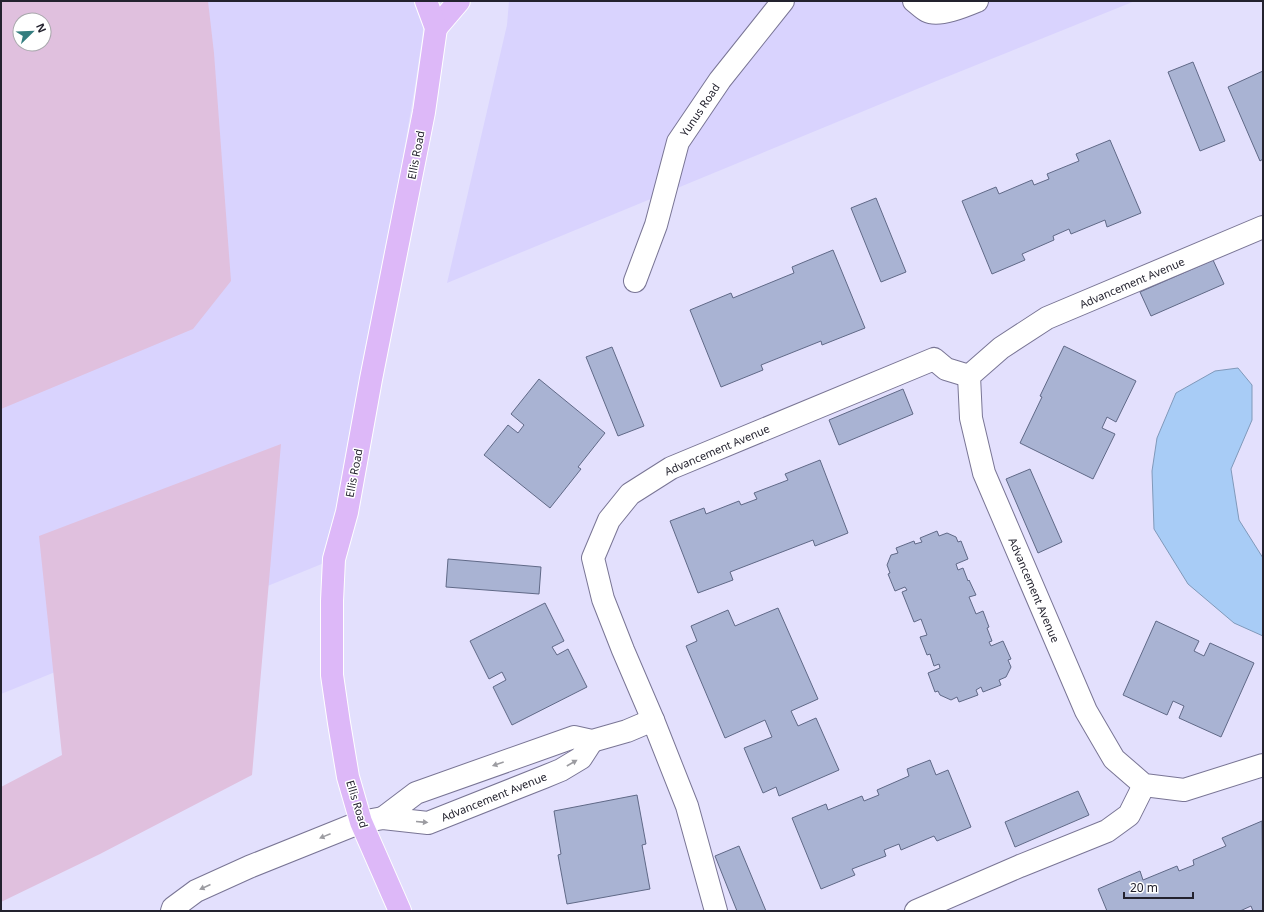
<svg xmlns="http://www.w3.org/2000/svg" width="1264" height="912" font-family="'Noto Sans',sans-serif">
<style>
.built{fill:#d9d3fe;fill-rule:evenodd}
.green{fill:#e0c0de;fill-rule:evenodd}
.water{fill:#a8ccf6;stroke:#8099ba}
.building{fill:#a9b3d3;stroke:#606987}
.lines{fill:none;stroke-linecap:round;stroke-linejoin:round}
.minor-casing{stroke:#797595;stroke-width:24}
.major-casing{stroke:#fff;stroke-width:24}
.minor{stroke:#fff;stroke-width:22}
.major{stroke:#ddb8f8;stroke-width:22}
.oneway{fill:#9c9ca1}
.labels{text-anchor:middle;stroke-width:3;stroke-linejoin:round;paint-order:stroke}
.street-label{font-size:11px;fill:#23222e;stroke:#fff}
</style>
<rect width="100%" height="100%" fill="#e3e0fd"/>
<g class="built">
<path d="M 1,1 L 426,1 L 422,39 L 414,92 L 334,559 L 1,694 ZM 20,20 L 44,20 L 44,44 L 20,44 Z"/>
<path d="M 509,1 L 1135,1 L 934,82 L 447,283 L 507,25 Z"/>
</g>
<g class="green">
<path d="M 1,1 L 208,1 L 214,53 L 231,281 L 193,329 L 1,409 ZM 20,20 L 44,20 L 44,44 L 20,44 Z"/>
<path d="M 281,444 L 252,775 L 100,854 L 1,902 L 1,787 L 62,755 L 39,536 Z"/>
</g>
<path class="water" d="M 1238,368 L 1252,385 L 1252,420 L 1231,469 L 1239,520 L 1263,558 L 1263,636 L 1234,623 L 1188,584 L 1154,529 L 1152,471 L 1157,438 L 1176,393 L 1215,371 Z"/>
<g class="building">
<path d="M 1193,62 L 1225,141 L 1200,151 L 1168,72 Z"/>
<path d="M 1263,71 L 1263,159 L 1260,161 L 1228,87 Z"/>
<path d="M 1110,140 L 1141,213 L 1107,227 L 1105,220 L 1071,234 L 1069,229 L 1053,236 L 1054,240 L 1022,254 L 1025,260 L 992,274 L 962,201 L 996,187 L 999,194 L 1032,180 L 1034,185 L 1049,179 L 1047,174 L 1079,161 L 1076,154 Z"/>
<path d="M 876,198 L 906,272 L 881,282 L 851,208 Z"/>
<path d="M 833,250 L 865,328 L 822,345 L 821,341 L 761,365 L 763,370 L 721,387 L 690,310 L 731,293 L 733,298 L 794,273 L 792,267 Z"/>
<path d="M 1213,260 L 1224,284 L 1151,316 L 1140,292 Z"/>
<path d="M 1064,346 L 1136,381 L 1116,422 L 1107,417 L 1102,428 L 1115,434 L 1093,479 L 1020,443 L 1042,397 L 1040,396 Z"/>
<path d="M 612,347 L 644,426 L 618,436 L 586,357 Z"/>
<path d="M 539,379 L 605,433 L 578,467 L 581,469 L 550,508 L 484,455 L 508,425 L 518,433 L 524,425 L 511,414 Z"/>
<path d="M 903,389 L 913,414 L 839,445 L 829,420 Z"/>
<path d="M 820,460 L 848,533 L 815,546 L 813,540 L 730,572 L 733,580 L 698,593 L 670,521 L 704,508 L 706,514 L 739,501 L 741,505 L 757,499 L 754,493 L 788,480 L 785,474 Z"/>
<path d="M 1030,469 L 1062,542 L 1038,553 L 1006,479 Z"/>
<path d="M 937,531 L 939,536 L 947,533 L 956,537 L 958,542 L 961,541 L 968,559 L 956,564 L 958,570 L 963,568 L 968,581 L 969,580 L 976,595 L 969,597 L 976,614 L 983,611 L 989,627 L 987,628 L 992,641 L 989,642 L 991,646 L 1003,641 L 1011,659 L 1008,660 L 1011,667 L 1006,677 L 999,680 L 1001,685 L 983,692 L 981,687 L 976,690 L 978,695 L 959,702 L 957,697 L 951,700 L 940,695 L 938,691 L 935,692 L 928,673 L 940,668 L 939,664 L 934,666 L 930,654 L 927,655 L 920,637 L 927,635 L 921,619 L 914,622 L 902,592 L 907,590 L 905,587 L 895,591 L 888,574 L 890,573 L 887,565 L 891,555 L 898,553 L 896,548 L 914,541 L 915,544 L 922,542 L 920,538 Z"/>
<path d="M 448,559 L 541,567 L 539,594 L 446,587 Z"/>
<path d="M 545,603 L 564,641 L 552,647 L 557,655 L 568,649 L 587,687 L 512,725 L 493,687 L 506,680 L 502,672 L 489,679 L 470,641 Z"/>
<path d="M 778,608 L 818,699 L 791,711 L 798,726 L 816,718 L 839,770 L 779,796 L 776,787 L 763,793 L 744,748 L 772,737 L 765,720 L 725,738 L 686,646 L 697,641 L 691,626 L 728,610 L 735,626 Z"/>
<path d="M 1156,621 L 1199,641 L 1194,651 L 1204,656 L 1210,643 L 1254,663 L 1221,737 L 1179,718 L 1184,706 L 1173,701 L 1167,715 L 1123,695 Z"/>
<path d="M 930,760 L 936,775 L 948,770 L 971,827 L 937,841 L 934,836 L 901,850 L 899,844 L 884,850 L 886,856 L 852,869 L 855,875 L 821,889 L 792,818 L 826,804 L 828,810 L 862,796 L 864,801 L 879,795 L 877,790 L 909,776 L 907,769 Z"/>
<path d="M 1078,791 L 1089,815 L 1015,847 L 1005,822 Z"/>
<path d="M 637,795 L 646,844 L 642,845 L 650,889 L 567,904 L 558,855 L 561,854 L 554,811 Z"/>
<path d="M 1262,821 L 1263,911 L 1253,911 L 1251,906 L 1240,911 L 1107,911 L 1098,889 L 1140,871 L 1143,880 L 1177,866 L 1179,871 L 1194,865 L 1193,860 L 1226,846 L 1222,838 Z"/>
<path d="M 739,846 L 766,911 L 737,911 L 715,856 Z"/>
</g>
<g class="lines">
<defs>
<g id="minor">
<path d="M 914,1 C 918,4 923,9 927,11 C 939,17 965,6 977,1"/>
<path d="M 1263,227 L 1047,318 L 1001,348 L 969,376 L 971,418 L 984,473 L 1086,711 L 1114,759 L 1144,785 L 1184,790 L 1263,765"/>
<path d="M 635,281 L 656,225 L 678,142 L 720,80 L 783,1"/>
<path d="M 383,818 L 416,793 L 574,737 L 592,741 L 627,731 L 653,720"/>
<path d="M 172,911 L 173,908 L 196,891 L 249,867 L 361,822 L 383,818 L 428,823 L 544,777 L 561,770 L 581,758 L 592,741"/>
<path d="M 716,911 L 687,806 L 653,720 L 623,650 L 603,599 L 593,558 L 609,520 L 630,494 L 671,468 L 934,359 L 946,369 L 969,376"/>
<path d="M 916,911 L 1020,866 L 1107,831 L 1129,815 L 1144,785"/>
</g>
<g id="major">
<path d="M 436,28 L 459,1"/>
<path d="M 400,911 L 361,822 L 348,777 L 339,723 L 332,675 L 332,601 L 334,559 L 347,512 L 371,379 L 424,112 L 436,28 L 426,1"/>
</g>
</defs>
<use href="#minor" class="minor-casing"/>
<use href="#major" class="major-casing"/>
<use href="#minor" class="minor"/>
<use href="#major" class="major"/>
</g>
<defs><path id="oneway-solid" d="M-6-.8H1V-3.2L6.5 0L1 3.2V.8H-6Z"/></defs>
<g class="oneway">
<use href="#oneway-solid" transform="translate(572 763) rotate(-30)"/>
<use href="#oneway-solid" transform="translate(498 764) rotate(161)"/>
<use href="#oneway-solid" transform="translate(422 822) rotate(5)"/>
<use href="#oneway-solid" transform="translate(325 836) rotate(158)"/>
<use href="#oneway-solid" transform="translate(205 887) rotate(156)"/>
</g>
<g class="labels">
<g class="street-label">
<text transform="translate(700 110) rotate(-56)" y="4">Yunus Road</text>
<text transform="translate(416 155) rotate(-79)" y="4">Ellis Road</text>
<text transform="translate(1132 283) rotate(-23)" y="4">Advancement Avenue</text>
<text transform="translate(717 450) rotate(-23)" y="4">Advancement Avenue</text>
<text transform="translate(354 473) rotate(-79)" y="4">Ellis Road</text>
<text transform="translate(1034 590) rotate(67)" y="4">Advancement Avenue</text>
<text transform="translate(494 797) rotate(-22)" y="4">Advancement Avenue</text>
<text transform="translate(357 804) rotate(73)" y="4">Ellis Road</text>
</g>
</g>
<rect width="1264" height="912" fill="none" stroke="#23222e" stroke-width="4"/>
<g transform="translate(32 32) rotate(67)"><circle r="19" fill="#ffffff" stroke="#a7a7ab"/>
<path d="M0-3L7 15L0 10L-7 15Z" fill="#347d7f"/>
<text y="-6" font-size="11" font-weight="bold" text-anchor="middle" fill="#23222e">N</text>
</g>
<path d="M1124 892v6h69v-6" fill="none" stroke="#23222e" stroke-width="2"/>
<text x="1130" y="892" font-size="12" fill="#23222e" stroke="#ffffff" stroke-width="3" paint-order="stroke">20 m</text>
</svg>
